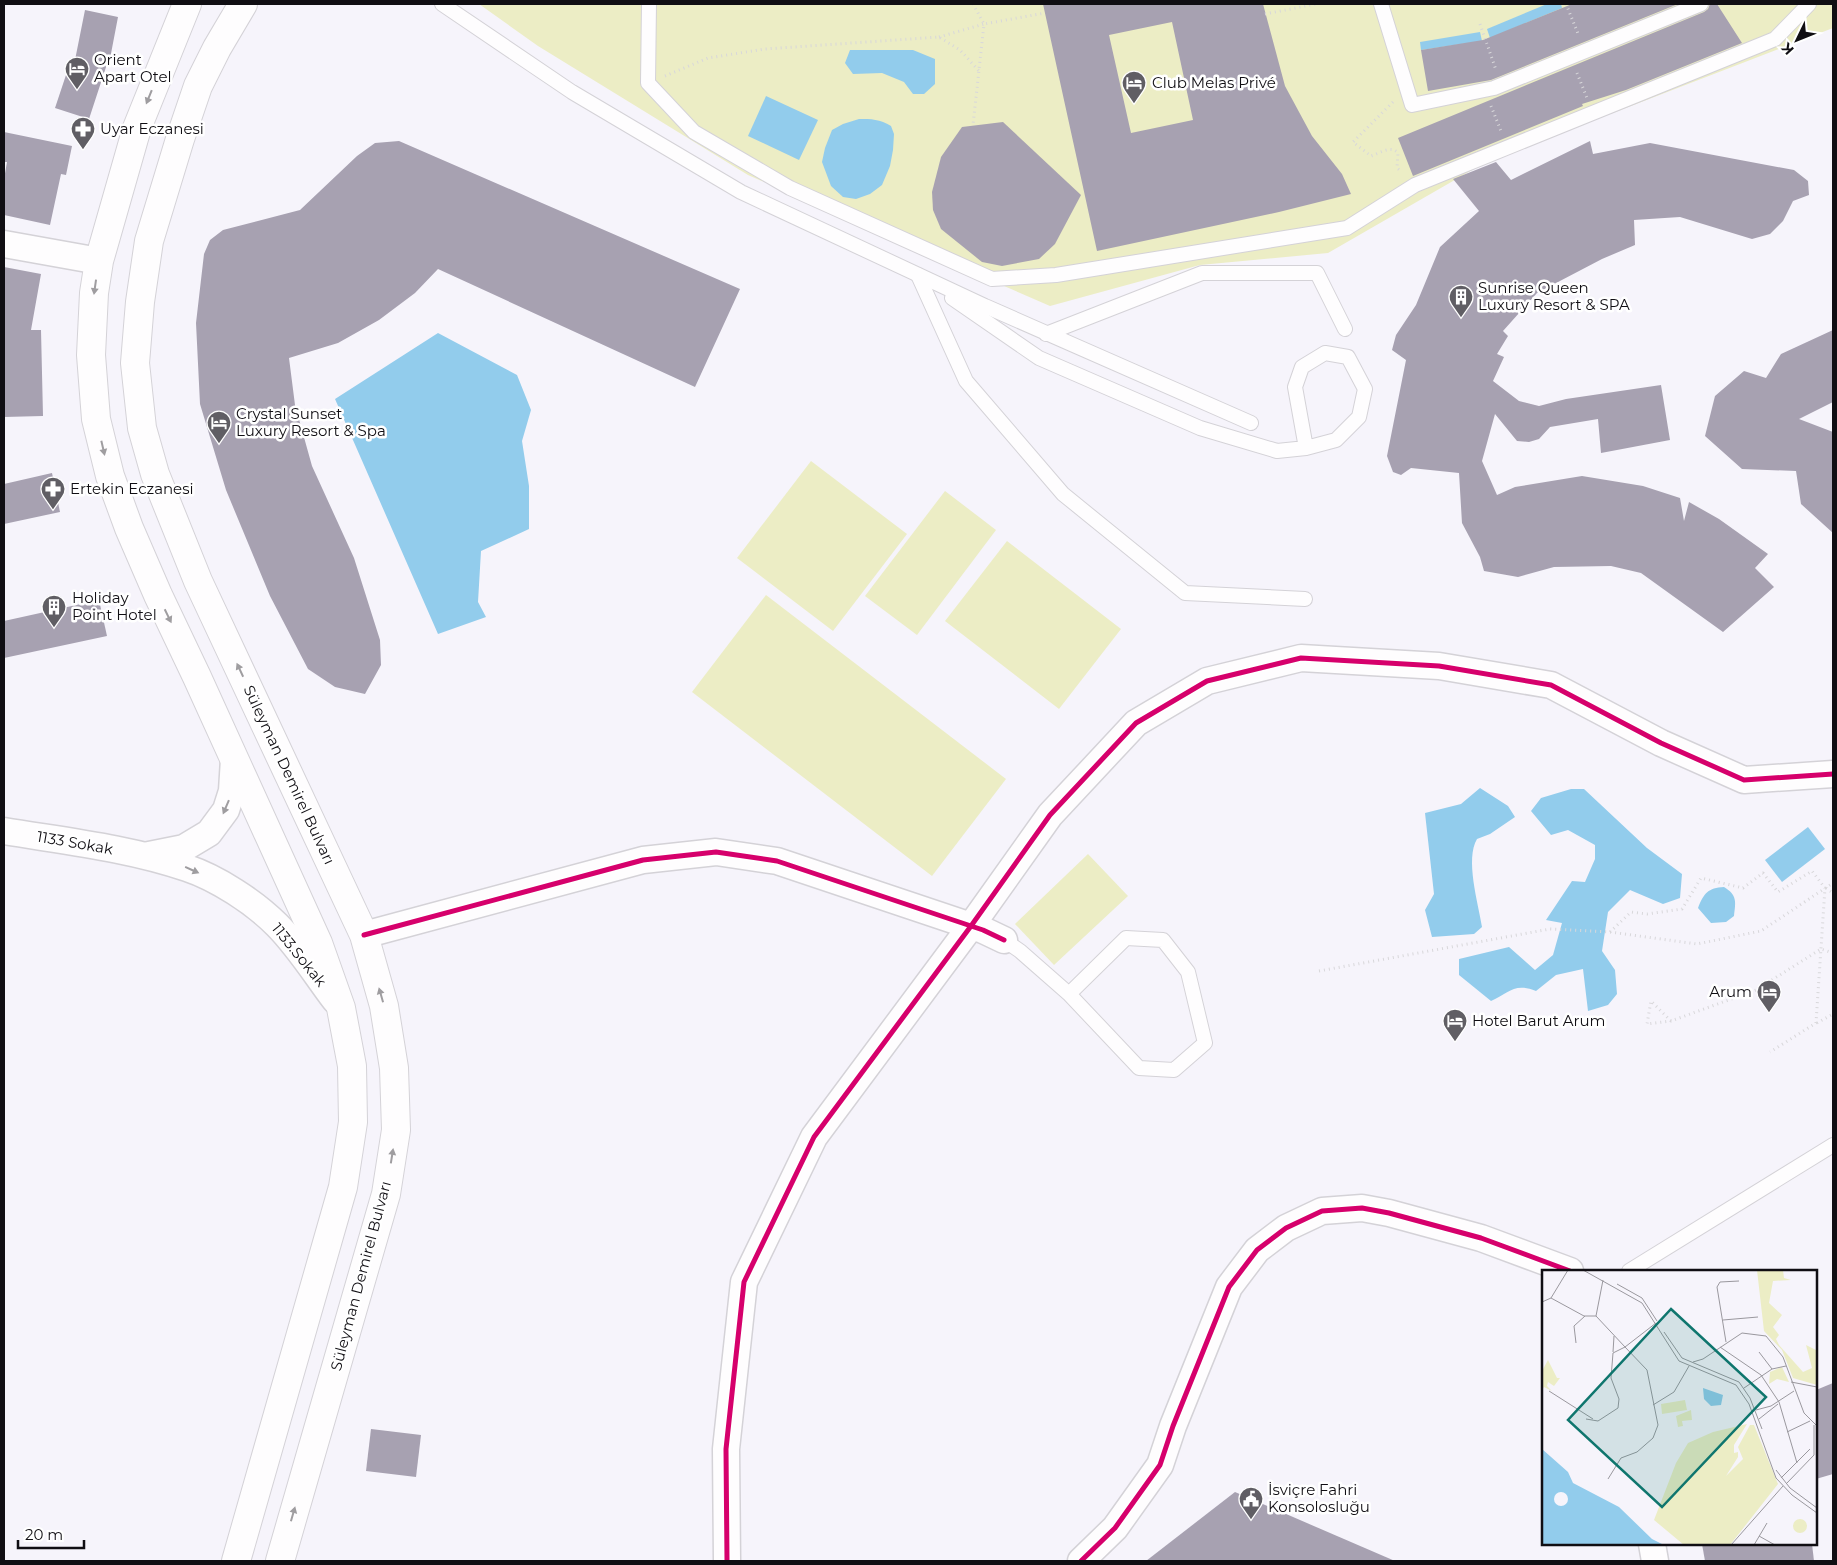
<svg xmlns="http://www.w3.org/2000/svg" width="1837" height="1565" font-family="Montserrat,sans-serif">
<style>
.green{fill:#ecedc5}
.water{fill:#92ccec}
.building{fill:#a7a1b1;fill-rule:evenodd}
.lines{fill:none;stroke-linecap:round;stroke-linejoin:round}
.service-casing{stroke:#d4d2d7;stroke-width:16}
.minor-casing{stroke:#d4d2d7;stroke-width:29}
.secondary-casing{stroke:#d4d2d7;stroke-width:30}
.path{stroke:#d8d7da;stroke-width:3;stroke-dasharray:1 4;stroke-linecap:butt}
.service{stroke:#fefdfe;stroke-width:14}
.minor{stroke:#fefdfe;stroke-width:26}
.secondary{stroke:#fefdfe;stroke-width:28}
.cycleway-casing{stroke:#fff;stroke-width:8}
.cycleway{stroke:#d6006c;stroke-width:5}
.oneway{fill:#9f9da0}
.labels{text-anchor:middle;stroke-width:5;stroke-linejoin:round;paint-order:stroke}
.poi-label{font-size:15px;fill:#100e13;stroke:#fff;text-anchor:start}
.street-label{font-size:15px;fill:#100e13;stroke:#fff}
.inset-road{fill:none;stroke:#9a989e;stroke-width:1}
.view{fill:#0f766e;fill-opacity:0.15;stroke:#0f766e;stroke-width:2.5}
.inset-edge{fill:none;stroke:#100e13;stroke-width:2.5}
</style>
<rect width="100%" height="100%" fill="#f6f4fb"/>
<g class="green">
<path d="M 479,4 L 1833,4 L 1833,28 L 1486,162 L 1328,253 L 1200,265 L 1050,306 L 748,175 L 538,46 Z"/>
<path d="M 811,461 L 907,534 L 833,631 L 737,558 Z"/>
<path d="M 945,491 L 996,530 L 917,635 L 865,596 Z"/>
<path d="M 1007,541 L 1121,629 L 1059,709 L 945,621 Z"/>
<path d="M 766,595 L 1006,779 L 932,876 L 692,692 Z"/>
<path d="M 1088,854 L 1128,896 L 1054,965 L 1015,924 Z"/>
</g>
<g class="water">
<path d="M 1547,4 L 1561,4 L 1562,8 L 1490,38 L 1487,29 Z"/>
<path d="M 1480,32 L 1482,41 L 1421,50 L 1420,42 Z"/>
<path d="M 850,50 L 913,50 L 935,59 L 935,84 L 924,94 L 913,94 L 904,82 L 882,73 L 853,74 L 845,63 Z"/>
<path d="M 766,96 L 818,120 L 799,160 L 748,136 Z"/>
<path d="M 859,119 C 871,119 880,119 891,126 L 894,134 L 893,150 L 890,166 L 882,185 L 870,194 L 856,199 L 843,197 L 831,186 L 822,162 L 825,148 L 832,130 L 843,124 Z"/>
<path d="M 438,333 L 517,375 L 531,410 L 522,441 L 529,486 L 529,529 L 481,551 L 478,602 L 486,617 L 438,634 L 335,399 Z"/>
<path d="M 1480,788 L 1508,806 L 1515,817 L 1490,834 L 1477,839 C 1465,859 1478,902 1482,927 L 1474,934 L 1432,937 L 1425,910 L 1434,894 L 1425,813 L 1461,804 Z"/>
<path d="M 1571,789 L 1584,789 L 1647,848 L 1682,874 L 1680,898 L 1663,904 L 1630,890 L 1608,912 L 1602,951 L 1615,970 L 1617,994 L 1608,1005 L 1588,1011 L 1583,969 L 1556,975 L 1536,991 C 1514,982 1509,993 1491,1001 L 1459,975 L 1459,959 L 1509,947 L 1535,970 L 1553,955 L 1562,923 L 1546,920 L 1572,881 L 1585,882 L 1595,859 L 1595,845 L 1568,830 L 1551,835 L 1531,811 L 1541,798 Z"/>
<path d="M 1808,827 L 1825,849 L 1782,882 L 1765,860 Z"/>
<path d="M 1724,887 C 1737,895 1736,901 1734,916 L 1726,922 L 1711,923 L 1698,908 C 1704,893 1708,888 1724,887 Z"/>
</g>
<g class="building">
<path d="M 1043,4 L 1263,4 L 1285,86 L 1312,136 L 1342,174 L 1351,194 L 1279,212 L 1097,251 ZM 1172,22 L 1193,120 L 1131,133 L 1109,35 Z"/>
<path d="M 1572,4 L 1678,4 L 1491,80 L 1428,91 L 1421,50 L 1483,40 Z"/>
<path d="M 1710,4 L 1717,4 L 1742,43 L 1626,90 L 1582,104 L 1583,106 L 1413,176 L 1398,138 L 1704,12 L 1708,9 Z"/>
<path d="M 85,10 L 118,17 L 109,64 L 107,64 L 89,119 L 55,108 L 70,63 L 74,65 Z"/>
<path d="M 1003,122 L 1081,195 L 1055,244 L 1039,259 L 1002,266 L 982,262 L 941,229 L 933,210 L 932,192 L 941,157 L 962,127 Z"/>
<path d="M 4,132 L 72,146 L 66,175 L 61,174 L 50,225 L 4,215 L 4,179 L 7,162 L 4,162 Z"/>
<path d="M 399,141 L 740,289 L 695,387 L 438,269 L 415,293 L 379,320 L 338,343 L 289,358 L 295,405 L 312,466 L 354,558 L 380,640 L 381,665 L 365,694 L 335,687 L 308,669 L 270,596 L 226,490 L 200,404 L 196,323 L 204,254 L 210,240 L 223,230 L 300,210 L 357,156 L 375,143 Z"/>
<path d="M 1590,141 L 1593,154 L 1650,143 L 1794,170 L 1808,181 L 1809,195 L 1793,201 L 1783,221 L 1770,234 L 1752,239 L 1680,217 L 1634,220 L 1635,245 L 1602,259 L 1537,293 L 1503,331 L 1508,336 L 1497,354 L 1504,357 L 1493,381 L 1519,401 L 1539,406 L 1566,399 L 1661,385 L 1670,440 L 1601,453 L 1598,419 L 1550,427 L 1539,439 L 1529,442 L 1517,441 L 1495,414 L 1482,461 L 1497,495 L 1515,487 L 1582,476 L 1643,486 L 1680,498 L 1684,521 L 1689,502 L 1719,519 L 1768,554 L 1755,568 L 1774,587 L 1723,632 L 1641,573 L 1611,566 L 1554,567 L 1518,577 L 1484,571 L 1480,557 L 1462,523 L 1459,473 L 1411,468 L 1401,475 L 1393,472 L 1387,456 L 1406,360 L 1392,350 L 1396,335 L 1416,305 L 1440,247 L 1479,211 L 1453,179 L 1496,162 L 1511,180 Z"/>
<path d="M 4,267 L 41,274 L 31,330 L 41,330 L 43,416 L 4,417 Z"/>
<path d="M 1833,330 L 1833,402 L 1799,419 L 1833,432 L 1833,533 L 1801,504 L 1796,471 L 1742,469 L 1705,436 L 1715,396 L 1744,371 L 1766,378 L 1781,354 Z"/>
<path d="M 52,473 L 60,512 L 4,524 L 4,484 Z"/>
<path d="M 99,600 L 107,636 L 4,658 L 4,621 Z"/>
<path d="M 1833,1383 L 1833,1474 L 1816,1479 L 1816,1390 Z"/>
<path d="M 371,1429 L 421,1435 L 416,1477 L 366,1471 Z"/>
<path d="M 1235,1492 L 1395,1561 L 1146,1561 Z"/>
<path d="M 1702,1544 L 1812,1544 L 1814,1561 L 1705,1561 Z"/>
</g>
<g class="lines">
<defs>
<g id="service">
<path d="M 442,4 L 572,92 L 741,192 L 985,306 L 1251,423"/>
<path d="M 649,4 L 648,83 L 694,132 L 790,188 L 992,279 L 1056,275 L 1347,228 L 1415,185 L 1775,39 L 1809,4"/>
<path d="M 1381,4 L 1412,105 L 1494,88 L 1701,4"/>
<path d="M 918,275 L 966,381 L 1063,494 L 1185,593 L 1305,599"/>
<path d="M 952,298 L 1039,358 L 1200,428 L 1277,451 L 1306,448 L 1336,440 L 1359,417 L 1365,389 L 1348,357 L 1325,353 L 1302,367 L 1295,387 L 1306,448"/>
<path d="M 1046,334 L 1202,273 L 1317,273 L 1345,329"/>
<path d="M 1004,940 L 1020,951 L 1069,994 L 1126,938 L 1163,940 L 1188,972 L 1205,1043 L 1174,1070 L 1139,1068 L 1069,994"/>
<path d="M 1629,1271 L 1833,1145"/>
</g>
<g id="minor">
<path d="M 4,244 L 99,261"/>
<path d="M 4,831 C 64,841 129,848 187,868 C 217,878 254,902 277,925 C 299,947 316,975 335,1000"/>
<path d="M 149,855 L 184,848 L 209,833 L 226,810 L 232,791 L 234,759"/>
<path d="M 364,935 L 643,860 L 716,852 L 777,861 L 983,930 L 1004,940"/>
<path d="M 1652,1544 L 1655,1561"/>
<path d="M 727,1561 L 726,1449 L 744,1282 L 814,1137 L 971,926 L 1050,815 L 1136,723 L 1207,681 L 1301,658 L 1439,666 L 1551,685 L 1661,743 L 1744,780 L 1833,774"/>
<path d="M 1081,1561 L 1115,1528 L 1160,1465 L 1173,1426 L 1229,1287 L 1257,1250 L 1286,1228 L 1322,1211 L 1362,1208 L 1389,1213 L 1481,1238 L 1570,1271"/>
</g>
<g id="secondary">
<path d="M 187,4 L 137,128 L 99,261 L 94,293 L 91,355 L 96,419 L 110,476 L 129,528 L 158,595 L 197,677 L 318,943 L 341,1008 L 352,1066 L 353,1122 L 343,1187 L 236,1561"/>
<path d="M 243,4 L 217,48 L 198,86 L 180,139 L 149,241 L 140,302 L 135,363 L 142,428 L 155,474 L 198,581 L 364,935 L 384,1006 L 394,1068 L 396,1130 L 386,1194 L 280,1561"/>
</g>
</defs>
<use href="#service" class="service-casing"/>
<use href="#minor" class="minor-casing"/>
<use href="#secondary" class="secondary-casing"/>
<g class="path">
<path d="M 973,4 L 984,24 L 1045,13"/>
<path d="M 1566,4 L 1579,36"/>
<path d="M 1265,14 L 1316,4"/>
<path d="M 1480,24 L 1496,70"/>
<path d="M 939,37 L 984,24 L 973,125"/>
<path d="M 1577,73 L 1587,98"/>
<path d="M 665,76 L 708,58 L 765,49 L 939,37 L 960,50 L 979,71"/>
<path d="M 1393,102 L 1353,142 L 1371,156 C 1380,153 1391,145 1398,153 L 1397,168 L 1402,172"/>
<path d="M 1491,106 L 1501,131"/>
<path d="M 1826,888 L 1833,893"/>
<path d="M 1610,932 L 1631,912 L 1647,914 L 1682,909 L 1701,878 L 1743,888 L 1763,873 L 1778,892 L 1812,871 L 1825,888 L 1816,1023 L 1770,1052"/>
<path d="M 1319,971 L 1550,929 L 1610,932 L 1697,944 L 1761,931 L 1833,883"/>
<path d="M 1671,1021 L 1651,1001 L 1647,1024 L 1671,1021 L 1756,990 L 1821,949 L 1833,953"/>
<path d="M 1817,1023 L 1833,1014"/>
</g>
<use href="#service" class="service"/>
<use href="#minor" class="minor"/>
<use href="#secondary" class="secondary"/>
<defs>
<g id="cycleway">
<path d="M 364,935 L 643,860 L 716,852 L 777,861 L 983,930 L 1004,940"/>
<path d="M 727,1561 L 726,1449 L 744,1282 L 814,1137 L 971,926 L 1050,815 L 1136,723 L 1207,681 L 1301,658 L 1439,666 L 1551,685 L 1661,743 L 1744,780 L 1833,774"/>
<path d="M 1081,1561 L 1115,1528 L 1160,1465 L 1173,1426 L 1229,1287 L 1257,1250 L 1286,1228 L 1322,1211 L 1362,1208 L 1389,1213 L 1481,1238 L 1570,1271"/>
</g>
</defs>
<use href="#cycleway" class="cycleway-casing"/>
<use href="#cycleway" class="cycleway"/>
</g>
<defs><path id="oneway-solid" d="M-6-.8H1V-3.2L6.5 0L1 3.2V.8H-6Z" transform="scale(1.25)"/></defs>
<g class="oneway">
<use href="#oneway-solid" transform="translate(149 97) rotate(112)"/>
<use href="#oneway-solid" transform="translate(95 287) rotate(98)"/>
<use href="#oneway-solid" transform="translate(103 448) rotate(77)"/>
<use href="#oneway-solid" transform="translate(168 616) rotate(64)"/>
<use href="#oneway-solid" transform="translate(240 670) rotate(-115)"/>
<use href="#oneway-solid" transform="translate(226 807) rotate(113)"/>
<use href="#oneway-solid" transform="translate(192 870) rotate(24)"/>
<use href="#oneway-solid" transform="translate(381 995) rotate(-106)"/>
<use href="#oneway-solid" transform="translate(392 1156) rotate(-81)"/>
<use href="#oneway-solid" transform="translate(293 1514) rotate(-74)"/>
</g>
<defs>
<symbol id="hotel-pin" viewBox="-11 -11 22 30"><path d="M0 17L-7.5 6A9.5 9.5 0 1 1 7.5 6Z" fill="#605e64" stroke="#fff"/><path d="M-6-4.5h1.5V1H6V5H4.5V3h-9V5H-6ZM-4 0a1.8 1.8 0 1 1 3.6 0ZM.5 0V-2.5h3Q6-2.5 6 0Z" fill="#fff"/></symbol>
<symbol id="pharmacy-pin" viewBox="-11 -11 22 30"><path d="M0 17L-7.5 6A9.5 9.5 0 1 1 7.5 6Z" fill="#605e64" stroke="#fff"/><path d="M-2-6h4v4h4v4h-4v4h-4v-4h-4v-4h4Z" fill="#fff"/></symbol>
<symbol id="building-pin" viewBox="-11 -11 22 30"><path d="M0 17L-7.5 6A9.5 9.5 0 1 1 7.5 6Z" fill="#605e64" stroke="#fff"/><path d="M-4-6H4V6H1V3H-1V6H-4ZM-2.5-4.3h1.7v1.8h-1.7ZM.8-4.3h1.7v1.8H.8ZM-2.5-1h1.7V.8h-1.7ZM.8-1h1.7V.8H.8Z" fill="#fff"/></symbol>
<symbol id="civic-pin" viewBox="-11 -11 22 30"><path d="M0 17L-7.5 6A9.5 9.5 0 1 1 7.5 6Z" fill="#605e64" stroke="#fff"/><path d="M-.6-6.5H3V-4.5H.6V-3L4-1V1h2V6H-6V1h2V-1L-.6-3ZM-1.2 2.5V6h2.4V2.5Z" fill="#fff"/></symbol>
</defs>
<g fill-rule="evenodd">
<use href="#hotel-pin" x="63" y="55" width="28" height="38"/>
<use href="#hotel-pin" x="1120" y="69" width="28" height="38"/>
<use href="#pharmacy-pin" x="69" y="115" width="28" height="38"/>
<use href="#building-pin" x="1447" y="283" width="28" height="38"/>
<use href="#hotel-pin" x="205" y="409" width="28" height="38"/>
<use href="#pharmacy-pin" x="39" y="475" width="28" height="38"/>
<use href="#building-pin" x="40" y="593" width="28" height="38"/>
<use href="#hotel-pin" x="1755" y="978" width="28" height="38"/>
<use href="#hotel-pin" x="1441" y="1007" width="28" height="38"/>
<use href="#civic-pin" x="1237" y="1485" width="28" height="38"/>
</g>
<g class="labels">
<g class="poi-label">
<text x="94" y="65">Orient<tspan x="94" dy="17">Apart Otel</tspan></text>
<text x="1152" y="88">Club Melas Privé</text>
<text x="100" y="134">Uyar Eczanesi</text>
<text x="1478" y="293">Sunrise Queen<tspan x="1478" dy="17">Luxury Resort &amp; SPA</tspan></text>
<text x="236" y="419">Crystal Sunset<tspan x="236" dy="17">Luxury Resort &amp; Spa</tspan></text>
<text x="70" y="494">Ertekin Eczanesi</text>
<text x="72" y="603">Holiday<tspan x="72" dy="17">Point Hotel</tspan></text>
<text x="1752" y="997" text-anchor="end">Arum</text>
<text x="1472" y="1026">Hotel Barut Arum</text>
<text x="1268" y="1495">İsviçre Fahri<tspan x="1268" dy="17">Konsolosluğu</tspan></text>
</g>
<g class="street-label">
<text transform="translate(289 775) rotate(65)" y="5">Süleyman Demirel Bulvarı</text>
<text transform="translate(75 843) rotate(10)" y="5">1133 Sokak</text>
<text transform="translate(299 955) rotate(51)" y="5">1133.Sokak</text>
<text transform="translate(361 1276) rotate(-75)" y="5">Süleyman Demirel Bulvarı</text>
</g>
</g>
<g transform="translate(1542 1270)">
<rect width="275" height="275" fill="#f6f4fb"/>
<path d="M 215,0 L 241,0 L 242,8 L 249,10 L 231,11 L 227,33 L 240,45 L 231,57 L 237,65 L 234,69 L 237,75 L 261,102 L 270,98 L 264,75 L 274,80 L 275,115 L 251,108 L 240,80 L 222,61 ZM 6,90 L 15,108 L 18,108 L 12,116 L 6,112 L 5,116 L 10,121 L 2,117 L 0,120 L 0,101 ZM 240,97 L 247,112 L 235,109 L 227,114 L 228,102 ZM 143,130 L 145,140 L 120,144 L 119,134 ZM 149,140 L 150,150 L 140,151 L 141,156 L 136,157 L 134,146 ZM 205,154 L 192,175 L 192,183 L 196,182 L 196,187 L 184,206 L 201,189 L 196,177 L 208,155 L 212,155 L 236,214 L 188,275 L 142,275 L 112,250 L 134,193 L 146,173 L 171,162 ZM251 256a7 7 0 1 1 14 0a7 7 0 1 1-14 0Z" fill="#ecedc5"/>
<path d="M 161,118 L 181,125 L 179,135 L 169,136 L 162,129 ZM 0,179 L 26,202 L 31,213 L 77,237 L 110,269 L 122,275 L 0,275 Z" fill="#92ccec"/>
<path d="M12 229a7 7 0 1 1 14 0a7 7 0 1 1-14 0Z" fill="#f6f4fb"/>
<path class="inset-road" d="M 41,0 L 100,33 L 137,91 L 194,115 L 207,134 L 234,208 L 250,225 L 275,243M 75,14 L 100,28 L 115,51M 9,28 L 42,46 L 54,46 L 83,77 L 114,53M 0,32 L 9,28 L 26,0M 54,46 L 61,10M 181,50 L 216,47M 122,62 L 140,88 L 197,112 L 208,128 L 220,159M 184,72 L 175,17 L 178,12 L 197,11M 34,73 L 32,56 L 43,46M 178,77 L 219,105 L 237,132 L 255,193M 71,82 L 72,66M 217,82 L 230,99M 151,92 L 161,89 L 200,63 L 224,66 L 241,87 L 262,143 L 275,156M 249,112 L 275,117M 202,118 L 230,99 L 244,96M 7,121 L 51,149M 111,135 L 132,122 L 147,96M 214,140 L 229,136 L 252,121M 44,149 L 56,151 L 76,138 L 77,129 L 69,108 L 71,83 L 83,77 L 105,100 L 116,155 L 111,168 L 95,182 L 79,188 L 66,209M 217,149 L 236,134M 245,162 L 268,151M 234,200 L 248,218 L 275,238M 239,208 L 268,179M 244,214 L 272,185 L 272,155M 217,266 L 233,275M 189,275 L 241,216M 212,275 L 225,253"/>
<path class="view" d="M 129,39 L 224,127 L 120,237 L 26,150 Z"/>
<rect width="275" height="275" class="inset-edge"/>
</g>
<rect width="1837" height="1565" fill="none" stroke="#100e13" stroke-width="10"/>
<g transform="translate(1797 40) rotate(227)" stroke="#ffffff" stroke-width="4" paint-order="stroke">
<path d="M0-4L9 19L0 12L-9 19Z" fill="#100e13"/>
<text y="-8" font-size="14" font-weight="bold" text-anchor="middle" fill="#100e13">K</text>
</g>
<path d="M18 1540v8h66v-8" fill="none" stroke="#100e13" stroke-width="2.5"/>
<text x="25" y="1540" font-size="15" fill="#100e13" stroke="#ffffff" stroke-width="4" paint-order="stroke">20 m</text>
</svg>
